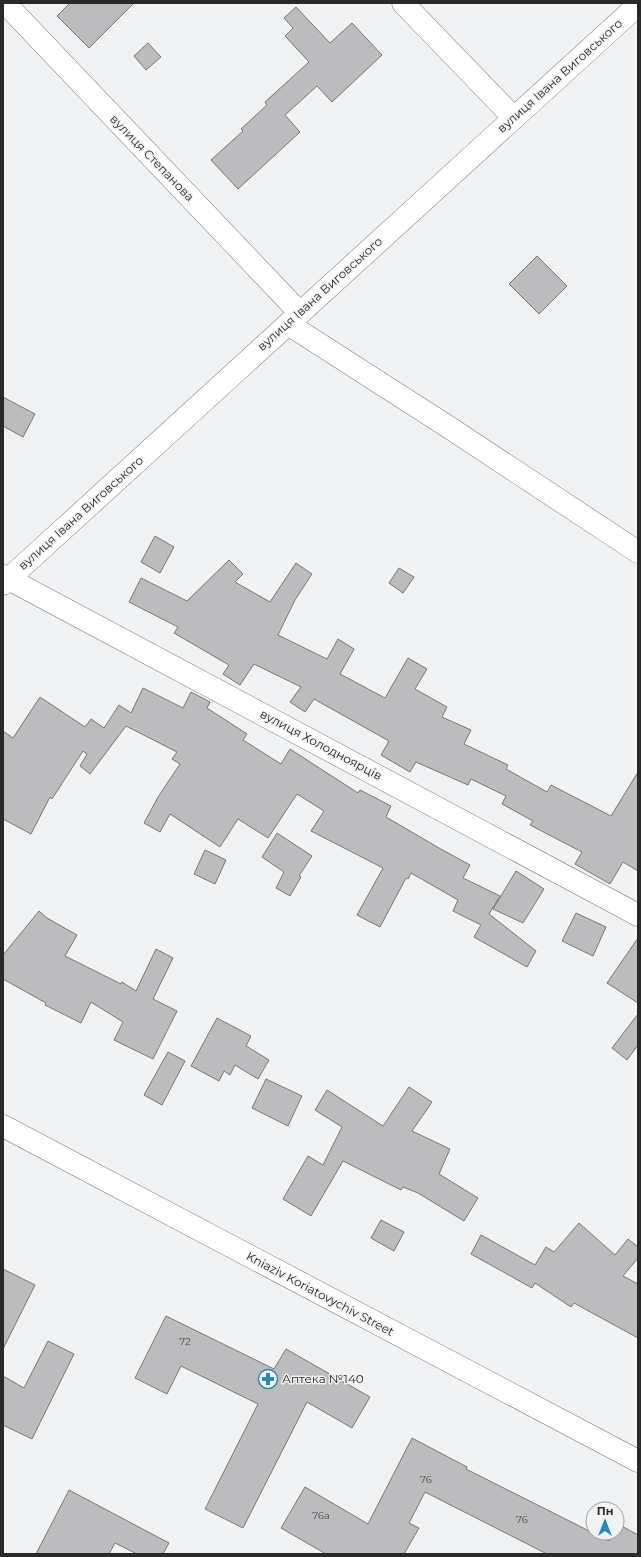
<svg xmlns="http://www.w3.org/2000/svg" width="641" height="1557" font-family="Montserrat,sans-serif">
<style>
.building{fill:#bcbcbe;stroke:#787879}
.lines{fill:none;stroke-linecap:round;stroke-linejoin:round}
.minor-casing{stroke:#7e7f80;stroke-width:23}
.major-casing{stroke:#7e7f80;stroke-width:23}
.minor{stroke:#fff;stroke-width:22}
.major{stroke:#fff;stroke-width:22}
.labels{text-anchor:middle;stroke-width:3;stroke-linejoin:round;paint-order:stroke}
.number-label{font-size:10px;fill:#4e4e4f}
.street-label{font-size:12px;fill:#29292a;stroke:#f1f2f3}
.poi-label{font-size:12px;fill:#29292a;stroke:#f1f2f3;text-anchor:start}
</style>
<rect width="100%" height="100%" fill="#f1f2f3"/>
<g class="building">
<path d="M 70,3 L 134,3 L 89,48 L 57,16 Z"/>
<path d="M 296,7 L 330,43 L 352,23 L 382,55 L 332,102 L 317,86 L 285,115 L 300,132 L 238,189 L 211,160 L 243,131 L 241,129 L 267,105 L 265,102 L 309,62 L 285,36 L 293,28 L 284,18 Z"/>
<path d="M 148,43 L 161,57 L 146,70 L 134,56 Z"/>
<path d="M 537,256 L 567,286 L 539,314 L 509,284 Z"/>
<path d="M 3,397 L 35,414 L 23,437 L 3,426 Z"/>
<path d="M 155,536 L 174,547 L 160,573 L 141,562 Z"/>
<path d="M 229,560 L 243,574 L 235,582 L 270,602 L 296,563 L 312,574 L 295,600 L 278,635 L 327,659 L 338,639 L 354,649 L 340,674 L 385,698 L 408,658 L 427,669 L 415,689 L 447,707 L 442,717 L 471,730 L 464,744 L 508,765 L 506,769 L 547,792 L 551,785 L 611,816 L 638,772 L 638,871 L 623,862 L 610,884 L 575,864 L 582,852 L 530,825 L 533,821 L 502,804 L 506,796 L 471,779 L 468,785 L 416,762 L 410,772 L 381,755 L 389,741 L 314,699 L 305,712 L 290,702 L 301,687 L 254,664 L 240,685 L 223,674 L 229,665 L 174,633 L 178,627 L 129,602 L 141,578 L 187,601 Z"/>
<path d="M 399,568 L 414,577 L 403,593 L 389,583 Z"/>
<path d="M 143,688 L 183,708 L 191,692 L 210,702 L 207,708 L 247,734 L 243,740 L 281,764 L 290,749 L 358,793 L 360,790 L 391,806 L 386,817 L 439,848 L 470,865 L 463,878 L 500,896 L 489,914 L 536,951 L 527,967 L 474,937 L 481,925 L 453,911 L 458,900 L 411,873 L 408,879 L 406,878 L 380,927 L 357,915 L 383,868 L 311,831 L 324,811 L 297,794 L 268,838 L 238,819 L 220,847 L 170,814 L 160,832 L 144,823 L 158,797 L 180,764 L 172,759 L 177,752 L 126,726 L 90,774 L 80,766 L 87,754 L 83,751 L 52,799 L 50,797 L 31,834 L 3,819 L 3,731 L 13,738 L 40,697 L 85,727 L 91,719 L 104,728 L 119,705 L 131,713 Z"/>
<path d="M 277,833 L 312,856 L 299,876 L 301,877 L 290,896 L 276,888 L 284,872 L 262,857 Z"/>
<path d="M 205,850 L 226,860 L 215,884 L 194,874 Z"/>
<path d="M 516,871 L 544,889 L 523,923 L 493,909 Z"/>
<path d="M 39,911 L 47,918 L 77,935 L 65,956 L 121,984 L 122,982 L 136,991 L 156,949 L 173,958 L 153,999 L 177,1011 L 153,1059 L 114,1040 L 123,1022 L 91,1002 L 81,1023 L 45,1005 L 46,1003 L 3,979 L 3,955 Z"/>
<path d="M 576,913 L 606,927 L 593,956 L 562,941 Z"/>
<path d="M 638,938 L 638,1003 L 607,983 Z"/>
<path d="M 638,1014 L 638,1045 L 627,1060 L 612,1048 Z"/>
<path d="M 217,1018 L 251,1036 L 246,1046 L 269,1060 L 258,1079 L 235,1065 L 230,1075 L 224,1071 L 219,1081 L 191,1066 Z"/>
<path d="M 168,1052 L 185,1061 L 162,1105 L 144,1095 Z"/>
<path d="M 266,1079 L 302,1096 L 288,1126 L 252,1108 Z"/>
<path d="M 409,1087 L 432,1102 L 412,1131 L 450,1149 L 439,1174 L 478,1198 L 464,1221 L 418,1193 L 403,1187 L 401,1190 L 343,1161 L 311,1216 L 283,1199 L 308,1156 L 323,1165 L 342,1127 L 315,1110 L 327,1090 L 383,1126 Z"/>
<path d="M 381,1220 L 404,1232 L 394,1251 L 371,1238 Z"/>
<path d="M 579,1223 L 615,1255 L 628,1239 L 638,1247 L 638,1258 L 623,1276 L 638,1284 L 638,1338 L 574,1303 L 571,1307 L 535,1283 L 532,1288 L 471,1254 L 481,1235 L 535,1265 L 546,1247 L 554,1252 Z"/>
<path d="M 3,1269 L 35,1285 L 3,1349 Z"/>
<path d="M 166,1316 L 274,1369 L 286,1349 L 370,1397 L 352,1428 L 307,1402 L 243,1528 L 205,1509 L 258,1404 L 181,1366 L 167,1394 L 135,1378 Z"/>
<path d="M 48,1341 L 74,1354 L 32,1439 L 3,1425 L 3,1376 L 24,1388 Z"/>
<path d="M 412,1438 L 467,1467 L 466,1469 L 609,1541 L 614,1533 L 617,1533 L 618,1524 L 638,1535 L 638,1554 L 547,1554 L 425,1492 L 409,1523 L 419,1528 L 404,1554 L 326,1554 L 281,1528 L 305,1487 L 368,1524 Z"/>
<path d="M 69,1490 L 169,1543 L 163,1554 L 137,1554 L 115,1543 L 109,1554 L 36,1554 Z"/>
</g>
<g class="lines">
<defs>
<g id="minor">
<path d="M 5,3 L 300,313"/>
<path d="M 403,3 L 514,118"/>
<path d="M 288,324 L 450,428 L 638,552"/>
<path d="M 3,576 L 638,915"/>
<path d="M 3,584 L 638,5"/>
</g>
<path id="major" d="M 3,1126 L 638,1461"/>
</defs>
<use href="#minor" class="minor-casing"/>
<use href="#major" class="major-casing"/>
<use href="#minor" class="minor"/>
<use href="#major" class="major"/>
</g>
<defs>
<symbol id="pharmacy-ring" viewBox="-11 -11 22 22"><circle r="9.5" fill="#f1f2f3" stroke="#2c89b5" stroke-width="1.5"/><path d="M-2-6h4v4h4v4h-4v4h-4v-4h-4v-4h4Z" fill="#2c89b5"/></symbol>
</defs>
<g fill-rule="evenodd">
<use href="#pharmacy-ring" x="257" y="1368" width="22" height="22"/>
</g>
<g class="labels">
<g class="number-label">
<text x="185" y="1345">72</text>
<text x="426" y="1483">76</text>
<text x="321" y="1519">76а</text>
<text x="522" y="1523">76</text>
</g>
<g class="street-label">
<text transform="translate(560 76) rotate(-42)" y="4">вулиця Івана Виговського</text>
<text transform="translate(152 158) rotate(46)" y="4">вулиця Степанова</text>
<text transform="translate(320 294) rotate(-42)" y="4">вулиця Івана Виговського</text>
<text transform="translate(81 513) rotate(-42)" y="4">вулиця Івана Виговського</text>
<text transform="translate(321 745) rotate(28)" y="4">вулиця Холодноярців</text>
<text transform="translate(320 1294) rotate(28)" y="4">Kniaziv Koriatovychiv Street</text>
</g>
<g class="poi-label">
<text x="282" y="1383">Аптека №140</text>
</g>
</g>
<rect width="641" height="1557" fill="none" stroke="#29292a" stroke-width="8"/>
<g transform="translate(605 1521)"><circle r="19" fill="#f1f2f3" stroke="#a1a2a3"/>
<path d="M0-3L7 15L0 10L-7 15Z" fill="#2c89b5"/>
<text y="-6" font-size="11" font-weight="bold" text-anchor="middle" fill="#29292a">Пн</text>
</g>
</svg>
